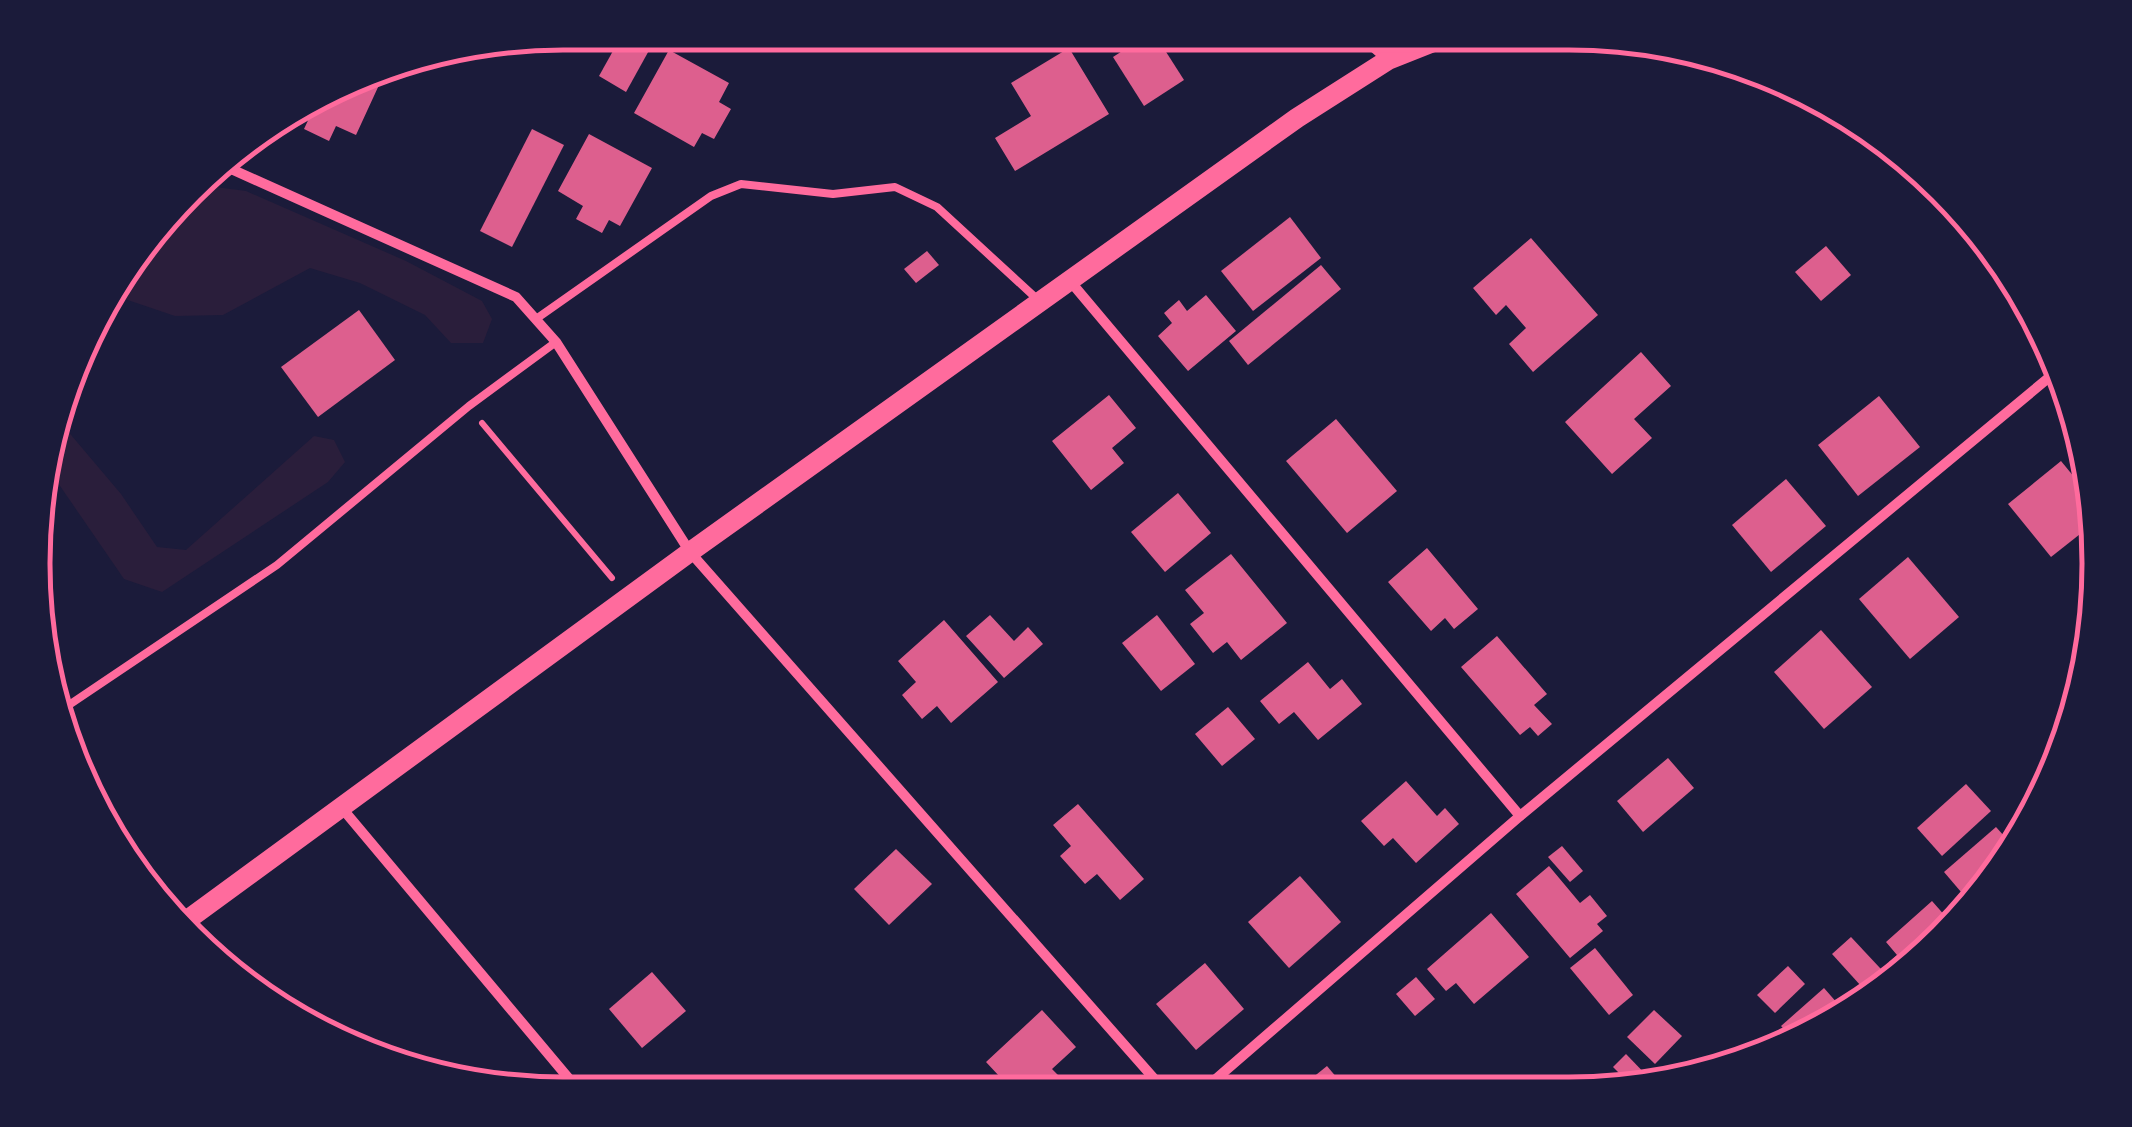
<svg xmlns="http://www.w3.org/2000/svg" width="2132" height="1127" font-family="Roboto,sans-serif">
<style>
.green{fill:#2a1e3b}
.building{fill:#dd5f8e}
.lines{fill:none;stroke-linecap:round;stroke-linejoin:round}
.path{stroke:#ff6b9d;stroke-width:6}
.service{stroke:#ff6b9d;stroke-width:8}
.minor{stroke:#ff6b9d;stroke-width:10}
.secondary{stroke:#ff6b9d;stroke-width:20}
.rim{fill:none;stroke:#ff6b9d;stroke-width:5}
</style>
<rect width="100%" height="100%" fill="#1b1b3a"/>
<g class="green">
<path d="M 200,185 L 246,191 L 406,261 L 482,301 L 492,319 L 483,343 L 451,343 L 425,315 L 360,283 L 310,268 L 223,315 L 175,316 L 110,294 L 122,269 Z"/>
<path d="M 55,416 L 121,494 L 157,547 L 186,550 L 314,436 L 334,440 L 345,462 L 328,482 L 162,592 L 124,579 L 47,467 L 50,427 Z"/>
</g>
<g class="building">
<path d="M 623,33 L 651,33 L 657,36 L 626,92 L 599,76 Z"/>
<path d="M 1150,33 L 1154,33 L 1184,80 L 1144,106 L 1113,57 Z"/>
<path d="M 1069,48 L 1109,114 L 1015,171 L 995,138 L 1031,116 L 1011,83 Z"/>
<path d="M 669,50 L 729,83 L 719,102 L 731,109 L 714,139 L 702,133 L 694,147 L 634,113 Z"/>
<path d="M 362,77 L 379,85 L 356,135 L 336,126 L 329,141 L 304,129 L 311,114 L 302,109 Z"/>
<path d="M 532,129 L 564,145 L 512,247 L 480,231 Z"/>
<path d="M 589,134 L 652,168 L 620,226 L 609,220 L 602,233 L 576,219 L 583,206 L 558,191 Z"/>
<path d="M 1290,217 L 1321,258 L 1253,311 L 1221,271 Z"/>
<path d="M 1531,238 L 1598,315 L 1533,372 L 1509,344 L 1526,328 L 1506,305 L 1496,315 L 1473,288 Z"/>
<path d="M 1826,246 L 1851,275 L 1821,301 L 1795,272 Z"/>
<path d="M 927,251 L 939,265 L 916,283 L 904,269 Z"/>
<path d="M 1321,265 L 1341,289 L 1248,365 L 1229,341 Z"/>
<path d="M 1206,295 L 1236,331 L 1188,371 L 1158,336 L 1172,323 L 1164,313 L 1179,300 L 1187,311 Z"/>
<path d="M 359,310 L 395,360 L 318,417 L 281,367 Z"/>
<path d="M 1641,352 L 1671,386 L 1634,419 L 1652,438 L 1612,474 L 1565,422 Z"/>
<path d="M 1109,395 L 1136,428 L 1112,448 L 1124,463 L 1091,490 L 1052,441 Z"/>
<path d="M 1879,396 L 1920,447 L 1858,496 L 1818,445 Z"/>
<path d="M 1336,419 L 1397,491 L 1347,533 L 1286,461 Z"/>
<path d="M 2061,461 L 2084,489 L 2089,527 L 2051,557 L 2008,504 Z"/>
<path d="M 1786,479 L 1826,526 L 1771,572 L 1732,525 Z"/>
<path d="M 1178,493 L 1211,533 L 1165,572 L 1131,532 Z"/>
<path d="M 1427,548 L 1478,609 L 1454,629 L 1445,618 L 1431,631 L 1388,582 Z"/>
<path d="M 1231,554 L 1287,623 L 1241,660 L 1227,642 L 1213,653 L 1190,624 L 1204,613 L 1185,590 Z"/>
<path d="M 1908,557 L 1959,617 L 1910,659 L 1859,599 Z"/>
<path d="M 990,615 L 1014,641 L 1028,627 L 1043,644 L 1004,678 L 966,636 Z"/>
<path d="M 1157,615 L 1195,664 L 1161,691 L 1122,643 Z"/>
<path d="M 944,620 L 998,682 L 951,723 L 937,706 L 922,719 L 902,695 L 916,682 L 898,661 Z"/>
<path d="M 1821,630 L 1872,687 L 1824,729 L 1774,672 Z"/>
<path d="M 1497,636 L 1547,694 L 1534,705 L 1552,724 L 1538,736 L 1530,727 L 1520,735 L 1461,667 Z"/>
<path d="M 1308,662 L 1330,689 L 1342,679 L 1362,704 L 1318,740 L 1294,712 L 1279,724 L 1260,701 Z"/>
<path d="M 1228,707 L 1255,739 L 1222,766 L 1195,734 Z"/>
<path d="M 1668,758 L 1694,788 L 1643,832 L 1617,801 Z"/>
<path d="M 1406,781 L 1437,816 L 1445,808 L 1459,824 L 1416,863 L 1393,838 L 1384,846 L 1361,821 Z"/>
<path d="M 1966,784 L 1991,811 L 1942,856 L 1917,828 Z"/>
<path d="M 1078,804 L 1144,879 L 1120,900 L 1097,874 L 1085,884 L 1060,856 L 1071,846 L 1053,825 Z"/>
<path d="M 1996,827 L 2013,846 L 1973,906 L 1944,872 Z"/>
<path d="M 1562,846 L 1583,871 L 1570,882 L 1548,857 Z"/>
<path d="M 896,849 L 932,884 L 889,925 L 854,889 Z"/>
<path d="M 1549,866 L 1580,903 L 1590,895 L 1607,916 L 1597,924 L 1603,931 L 1570,958 L 1516,894 Z"/>
<path d="M 1300,876 L 1341,922 L 1289,968 L 1248,922 Z"/>
<path d="M 1932,901 L 1954,926 L 1901,976 L 1889,962 L 1897,955 L 1886,942 Z"/>
<path d="M 1491,913 L 1529,957 L 1474,1004 L 1456,983 L 1446,991 L 1427,969 Z"/>
<path d="M 1851,937 L 1894,983 L 1871,997 L 1832,954 Z"/>
<path d="M 1595,948 L 1633,995 L 1609,1015 L 1570,968 Z"/>
<path d="M 1205,963 L 1244,1009 L 1196,1050 L 1156,1004 Z"/>
<path d="M 1788,966 L 1805,984 L 1775,1013 L 1757,995 Z"/>
<path d="M 652,972 L 686,1011 L 642,1048 L 609,1009 Z"/>
<path d="M 1416,977 L 1435,999 L 1415,1016 L 1396,994 Z"/>
<path d="M 1824,988 L 1845,1012 L 1795,1041 L 1781,1026 Z"/>
<path d="M 1042,1010 L 1076,1047 L 1052,1069 L 1066,1083 L 1057,1092 L 1014,1092 L 986,1062 Z"/>
<path d="M 1654,1010 L 1682,1036 L 1655,1064 L 1627,1037 Z"/>
<path d="M 1626,1054 L 1652,1081 L 1644,1088 L 1636,1090 L 1613,1067 Z"/>
<path d="M 1327,1066 L 1348,1091 L 1296,1091 Z"/>
<path d="M 953,1077 L 967,1092 L 937,1092 Z"/>
</g>
<g class="lines">
<path class="path" d="M 482,423 L 612,578"/>
<g class="service">
<path d="M 536,319 L 711,196 L 741,184 L 833,194 L 895,187 L 937,207 L 1037,299"/>
<path d="M 63,709 L 277,565 L 469,406 L 556,342"/>
</g>
<g class="minor">
<path d="M 1357,33 L 1387,59"/>
<path d="M 220,164 L 516,297 L 556,342 L 690,552 L 1165,1091"/>
<path d="M 1920,177 L 2010,286"/>
<path d="M 1070,281 L 1520,816"/>
<path d="M 341,807 L 581,1093"/>
<path d="M 1202,1091 L 1520,816 L 2058,370"/>
</g>
<path class="secondary" d="M 179,926 L 690,552 L 1297,118 L 1388,60 L 1456,33"/>
</g>
<path d="M0 0H2132V1127H0ZM563 50H1569A513 513 0 0 1 2082 563V564A513 513 0 0 1 1569 1077H563A513 513 0 0 1 50 564V563A513 513 0 0 1 563 50Z" fill="#1b1b3a" fill-rule="evenodd"/>
<path class="rim" d="M563 50H1569A513 513 0 0 1 2082 563V564A513 513 0 0 1 1569 1077H563A513 513 0 0 1 50 564V563A513 513 0 0 1 563 50Z"/>
</svg>
